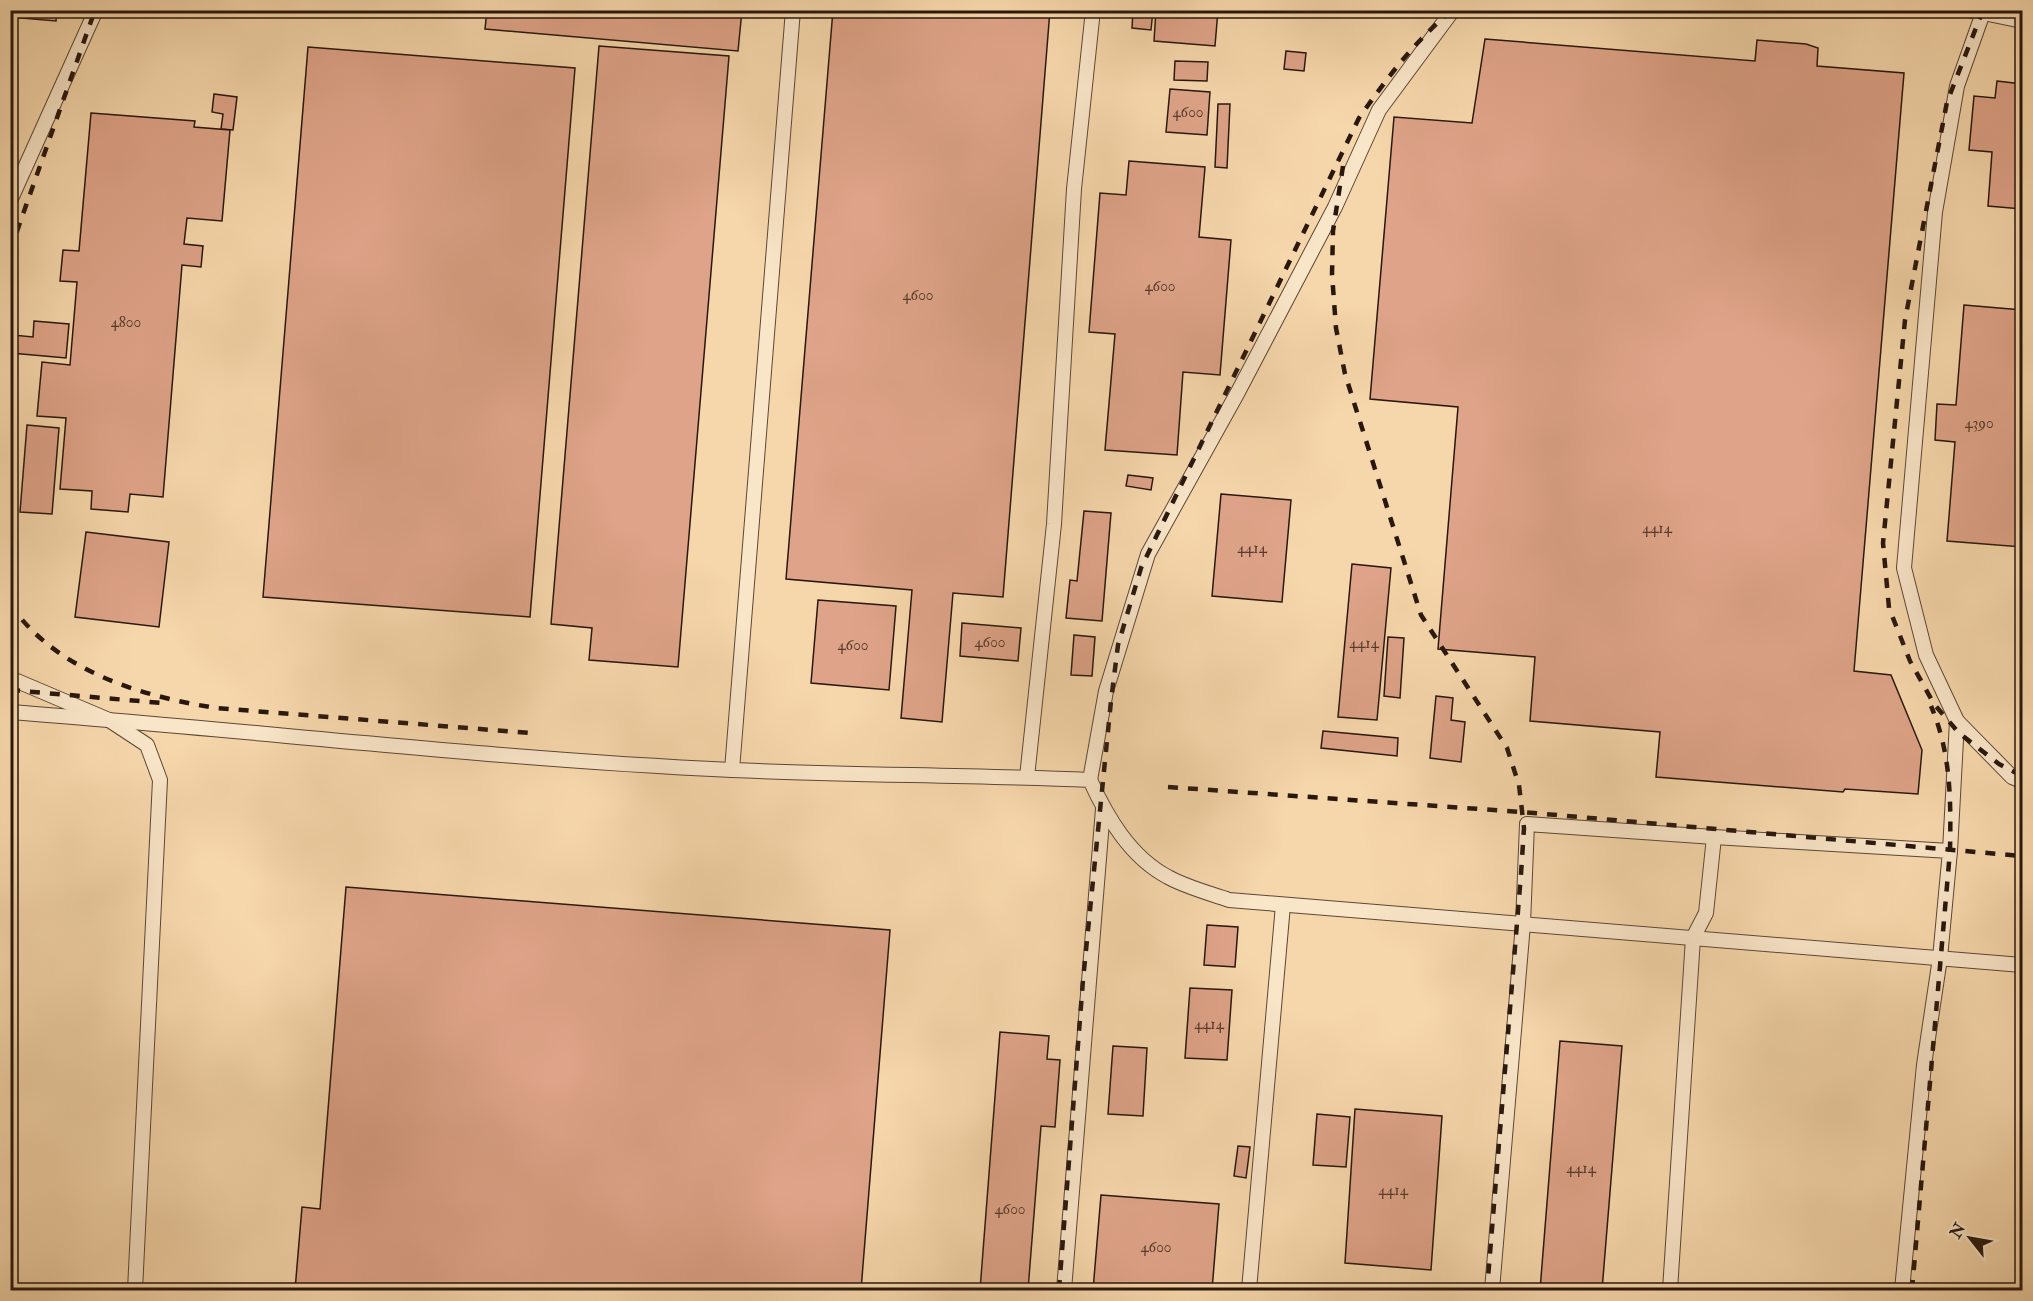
<svg xmlns="http://www.w3.org/2000/svg" width="2033" height="1301" font-family="'IM FELL Double Pica',serif">
<style>
.building{fill:#dea388;stroke:#29170e;stroke-width:1.5}
.lines{fill:none;stroke-linecap:round;stroke-linejoin:round}
.lane-casing{stroke:#5c4735;stroke-width:16}
.lane{stroke:#f9e5c8;stroke-width:14}
.rail{stroke:#29170e;stroke-width:4.5;stroke-dasharray:10 10;stroke-linecap:butt}
.labels{text-anchor:middle;stroke-width:5;stroke-linejoin:round;paint-order:stroke}
.number-label{font-size:15px;fill:#563a2c}
</style>
<rect width="100%" height="100%" fill="#f6d7ab"/>
<filter id="stains"><feTurbulence type="fractalNoise" baseFrequency=".00333" numOctaves="4"/><feColorMatrix values="0 0 0 0 .2 0 0 0 0 .09 0 0 0 0 .02 0 0 0 .5 -.17"/></filter>
<radialGradient id="worn" r=".72"><stop offset=".6" stop-color="#630" stop-opacity="0"/><stop offset="1" stop-color="#630" stop-opacity=".3"/></radialGradient>
<g class="building">
<path d="M 10,10 L 57,10 L 56,21 L 10,17 Z"/>
<path d="M 487,10 L 742,10 L 738,51 L 485,29 Z"/>
<path d="M 833,10 L 1050,10 L 1003,597 L 953,593 L 942,722 L 901,718 L 912,590 L 786,579 Z"/>
<path d="M 1133,10 L 1153,10 L 1151,30 L 1132,28 Z"/>
<path d="M 1156,10 L 1218,10 L 1215,46 L 1154,41 Z"/>
<path d="M 1485,39 L 1755,61 L 1757,40 L 1806,44 L 1818,48 L 1817,66 L 1904,73 L 1854,671 L 1891,675 L 1922,750 L 1918,794 L 1845,789 L 1843,792 L 1656,777 L 1660,732 L 1530,721 L 1535,657 L 1438,649 L 1458,407 L 1370,399 L 1394,117 L 1472,123 Z"/>
<path d="M 599,46 L 729,56 L 678,667 L 589,660 L 592,628 L 551,624 Z"/>
<path d="M 308,47 L 575,68 L 530,617 L 263,597 Z"/>
<path d="M 1286,51 L 1306,53 L 1304,71 L 1284,69 Z"/>
<path d="M 1175,61 L 1208,62 L 1207,81 L 1174,80 Z"/>
<path d="M 1997,81 L 2022,84 L 2022,209 L 1988,206 L 1992,152 L 1969,150 L 1974,96 L 1995,98 Z"/>
<path d="M 1170,89 L 1210,92 L 1207,135 L 1166,132 Z"/>
<path d="M 214,94 L 237,97 L 233,130 L 221,129 L 223,114 L 212,112 Z"/>
<path d="M 1218,104 L 1230,104 L 1227,168 L 1215,167 Z"/>
<path d="M 91,113 L 195,121 L 194,127 L 230,130 L 222,221 L 187,218 L 184,244 L 203,246 L 201,267 L 182,265 L 163,497 L 130,494 L 128,512 L 91,509 L 92,491 L 60,489 L 66,418 L 37,416 L 42,362 L 70,365 L 77,282 L 60,281 L 63,250 L 79,251 Z"/>
<path d="M 1129,161 L 1205,167 L 1199,237 L 1231,240 L 1220,375 L 1183,372 L 1177,455 L 1105,450 L 1115,334 L 1089,332 L 1100,193 L 1126,195 Z"/>
<path d="M 1964,305 L 2022,310 L 2022,547 L 1947,541 L 1955,442 L 1935,440 L 1937,404 L 1956,405 Z"/>
<path d="M 34,321 L 69,324 L 66,358 L 11,353 L 13,335 L 33,337 Z"/>
<path d="M 27,425 L 59,428 L 52,514 L 20,512 Z"/>
<path d="M 1128,475 L 1153,478 L 1151,490 L 1126,486 Z"/>
<path d="M 1221,494 L 1291,500 L 1282,602 L 1212,596 Z"/>
<path d="M 1084,511 L 1111,513 L 1102,621 L 1066,618 L 1070,580 L 1077,581 Z"/>
<path d="M 86,532 L 169,542 L 159,627 L 75,617 Z"/>
<path d="M 1352,564 L 1391,568 L 1377,720 L 1338,717 Z"/>
<path d="M 818,600 L 896,606 L 889,690 L 811,683 Z"/>
<path d="M 962,623 L 1021,628 L 1018,661 L 960,656 Z"/>
<path d="M 1074,635 L 1095,637 L 1092,676 L 1071,675 Z"/>
<path d="M 1388,637 L 1404,638 L 1400,698 L 1384,696 Z"/>
<path d="M 1436,696 L 1453,698 L 1451,720 L 1465,722 L 1461,762 L 1430,758 Z"/>
<path d="M 1323,731 L 1398,738 L 1397,756 L 1321,748 Z"/>
<path d="M 10,852 L 17,853 L 10,932 Z"/>
<path d="M 346,887 L 890,930 L 861,1290 L 295,1290 L 302,1207 L 320,1209 Z"/>
<path d="M 1207,925 L 1238,927 L 1235,967 L 1204,965 Z"/>
<path d="M 1190,988 L 1232,990 L 1227,1060 L 1185,1058 Z"/>
<path d="M 1000,1032 L 1049,1036 L 1047,1059 L 1060,1060 L 1055,1127 L 1041,1126 L 1028,1290 L 980,1290 Z"/>
<path d="M 1560,1041 L 1622,1046 L 1602,1290 L 1540,1290 Z"/>
<path d="M 1113,1046 L 1147,1048 L 1143,1116 L 1108,1114 Z"/>
<path d="M 1355,1109 L 1442,1116 L 1431,1270 L 1345,1263 Z"/>
<path d="M 1317,1114 L 1350,1117 L 1346,1167 L 1313,1165 Z"/>
<path d="M 1238,1146 L 1250,1147 L 1246,1178 L 1234,1176 Z"/>
<path d="M 1101,1195 L 1219,1204 L 1212,1290 L 1093,1290 Z"/>
</g>
<g class="lines">
<defs>
<g id="lane">
<path d="M 1969,10 L 2022,21"/>
<path d="M 1984,10 L 1957,86 L 1935,212 L 1904,568 L 1926,655 L 1957,721 L 2012,777 L 2022,781"/>
<path d="M 10,201 L 96,10"/>
<path d="M 10,678 L 109,720 L 147,745 L 160,780 L 135,1290"/>
<path d="M 10,712 C 251,730 491,759 732,770 C 851,775 971,775 1090,780 C 1107,817 1130,857 1168,877 C 1186,887 1209,893 1229,900 L 2022,965"/>
<path d="M 732,770 L 793,10"/>
<path d="M 1027,777 L 1054,524 L 1074,189 L 1093,10"/>
<path d="M 1090,780 L 1106,691 L 1148,554 L 1238,392 L 1335,207 L 1379,110 L 1453,10"/>
<path d="M 1714,837 L 1950,851 L 1940,958 L 1924,1065 L 1902,1290"/>
<path d="M 1950,851 L 1957,721"/>
<path d="M 1064,1290 L 1103,809"/>
<path d="M 1249,1290 L 1283,905"/>
<path d="M 1492,1290 L 1523,924 L 1527,824 L 1714,837 L 1706,913 L 1693,938 L 1670,1290"/>
</g>
</defs>
<use href="#lane" class="lane-casing"/>
<use href="#lane" class="lane"/>
<g class="rail">
<path d="M 1983,10 L 1947,102 L 1905,320 L 1883,543 L 1889,608 L 1910,661 L 1934,704 L 1959,733 L 1999,764 L 2022,776"/>
<path d="M 1343,166 L 1333,231 L 1332,274 L 1336,328 L 1345,374 L 1421,615 L 1507,748 L 1519,785 L 1524,828 L 1521,874 L 1487,1290"/>
<path d="M 10,251 L 95,10"/>
<path d="M 10,604 C 56,671 140,696 216,708 L 530,733"/>
<path d="M 10,690 L 162,703"/>
<path d="M 1168,787 L 1522,812 L 2022,856"/>
<path d="M 1059,1290 L 1083,980 L 1111,701 L 1118,645 L 1141,568 L 1359,118 C 1387,78 1414,42 1452,10"/>
<path d="M 1912,1290 L 1950,851 C 1951,800 1951,753 1931,706"/>
</g>
</g>
<g class="labels">
<g class="number-label">
<text x="1188" y="117">4600</text>
<text x="1160" y="291">4600</text>
<text x="918" y="300">4600</text>
<text x="126" y="327">4800</text>
<text x="1979" y="428">4390</text>
<text x="1657" y="533">4414</text>
<text x="1252" y="553">4414</text>
<text x="990" y="647">4600</text>
<text x="1364" y="648">4414</text>
<text x="853" y="650">4600</text>
<text x="1209" y="1029">4414</text>
<text x="1581" y="1173">4414</text>
<text x="1393" y="1195">4414</text>
<text x="1010" y="1214">4600</text>
<text x="1156" y="1252">4600</text>
</g>
</g>
<rect width="2033" height="1301" fill="none" stroke="#f6d7ab" stroke-width="36"/>
<rect x="12" y="12" width="2009" height="1277" fill="none" stroke="#29170e" stroke-width="3"/>
<rect x="18" y="18" width="1997" height="1265" fill="none" stroke="#29170e" stroke-width="1.5"/>
<g transform="translate(1970 1238) rotate(301)" stroke="#f9e5c8" stroke-width="4.5" paint-order="stroke">
<path d="M0-4.5L10 22L0 15L-10 22Z" fill="#29170e"/>
<text y="-9" font-size="16" font-weight="bold" text-anchor="middle" fill="#29170e">N</text>
</g>
<rect width="100%" height="100%" filter="url(#stains)"/>
<rect width="100%" height="100%" fill="url(#worn)"/>
</svg>
